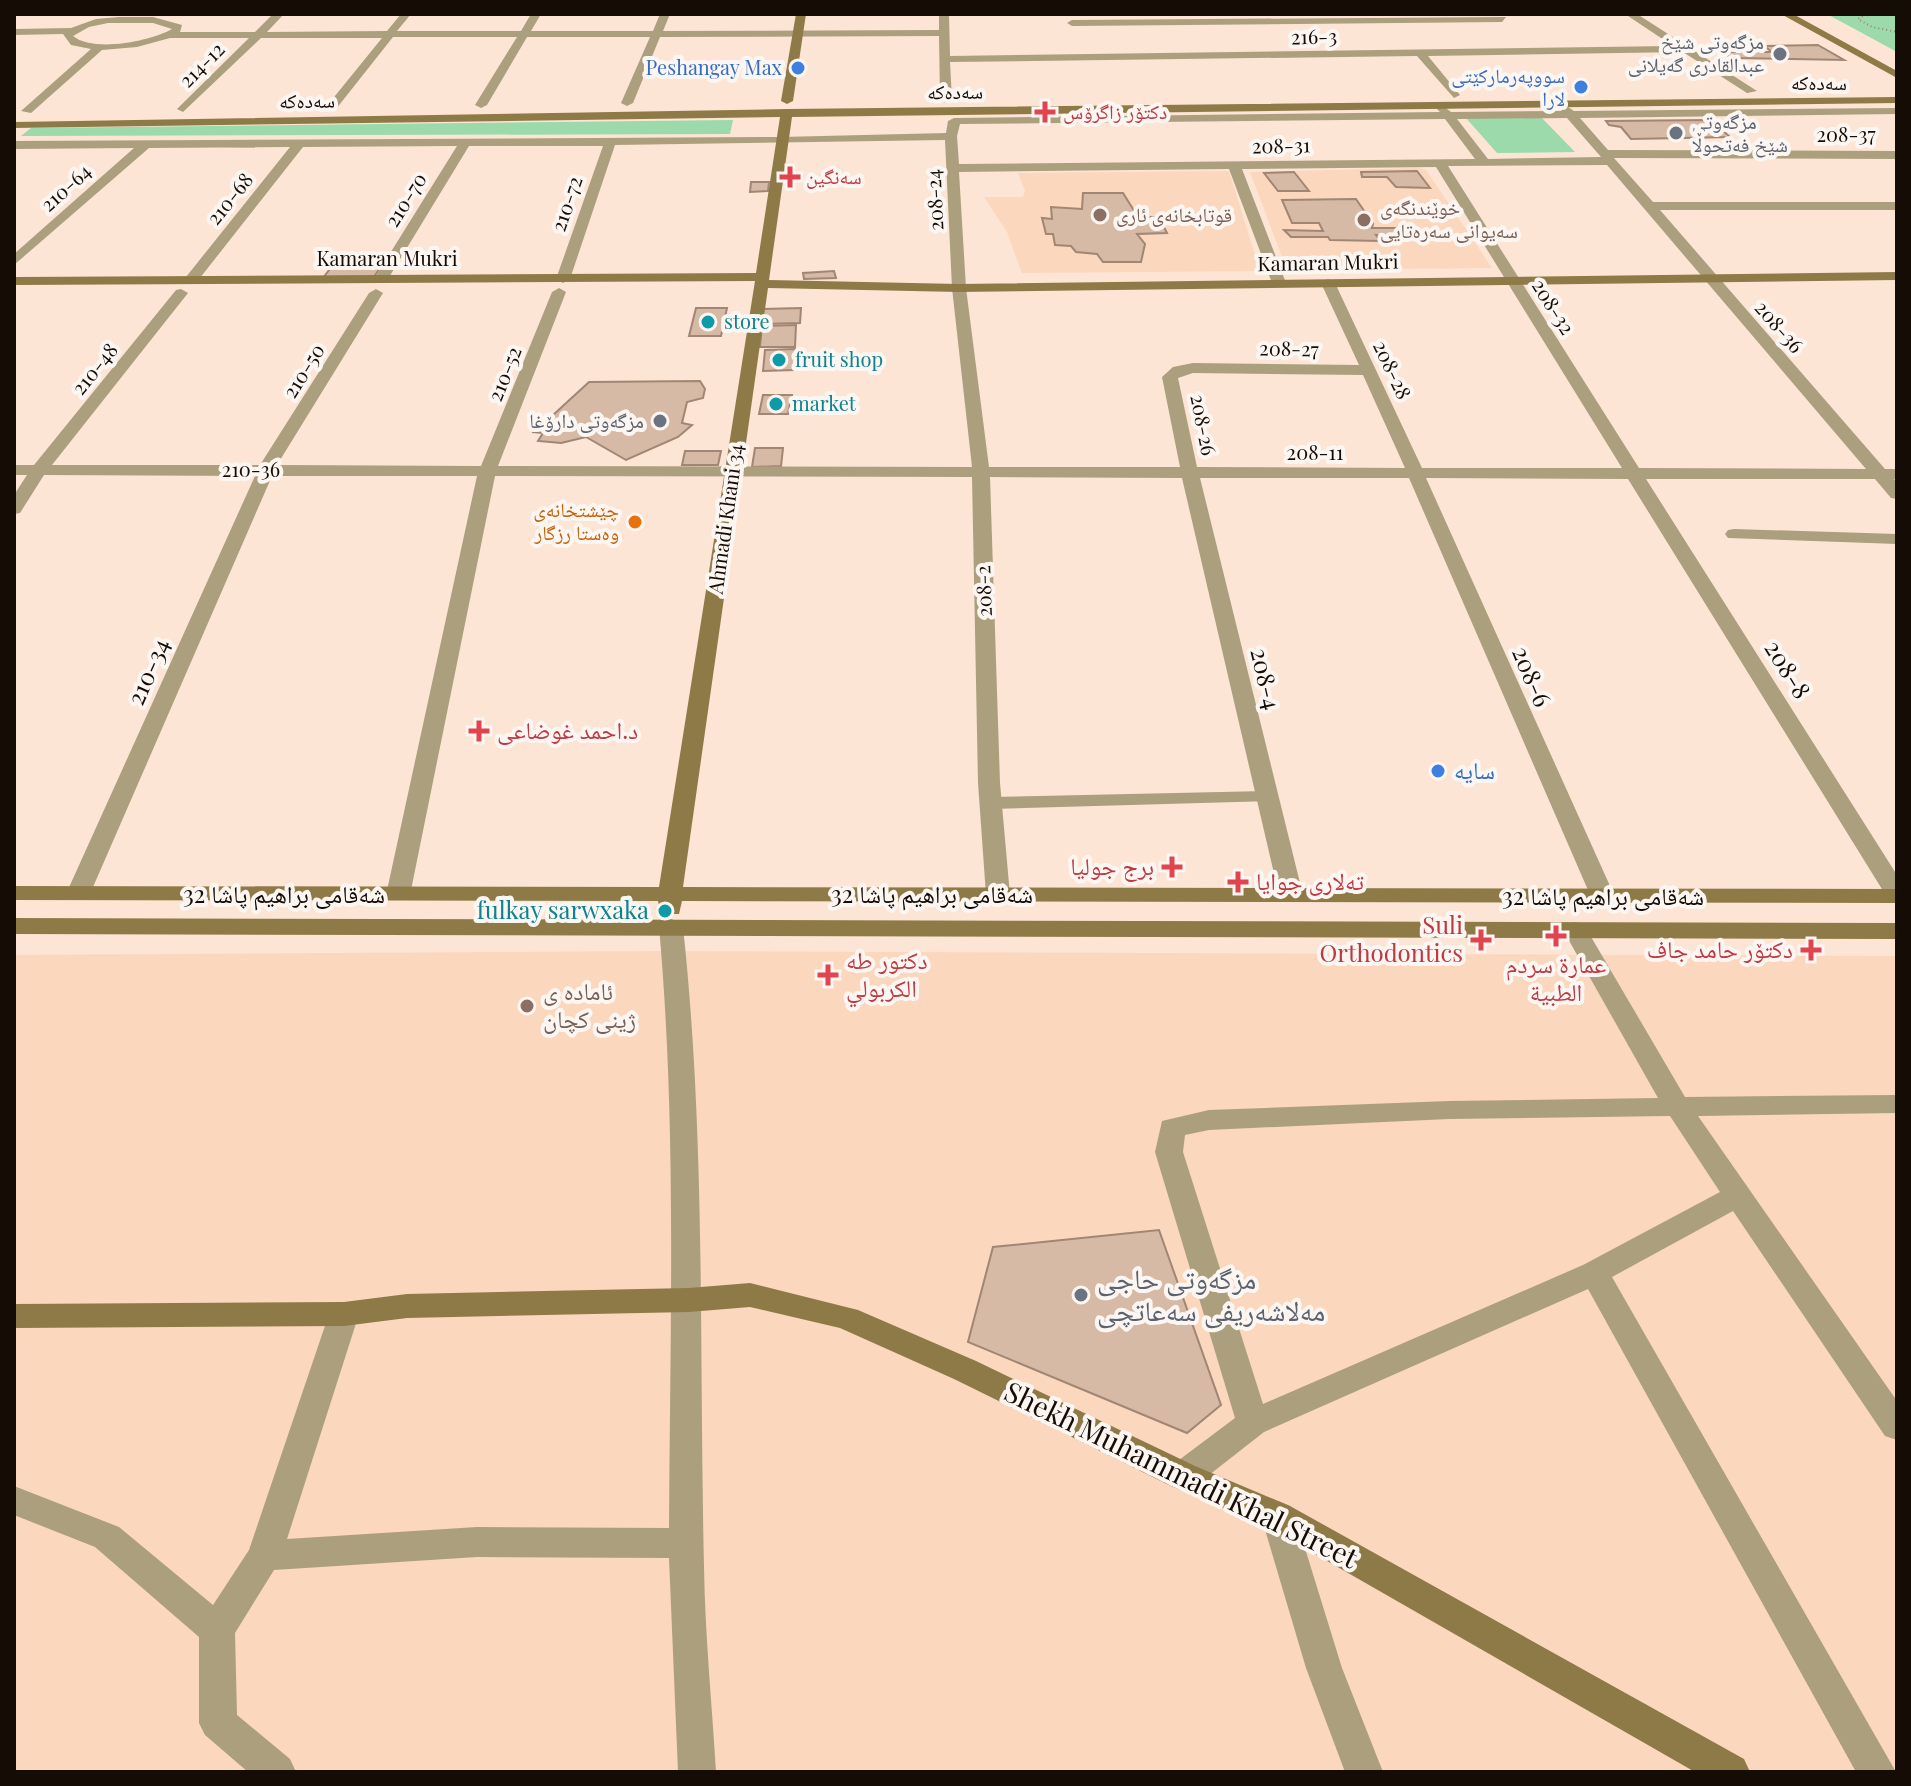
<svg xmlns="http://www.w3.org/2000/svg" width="1911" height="1786" font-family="'Playfair Display','Noto Naskh Arabic',serif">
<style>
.built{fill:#fad7bd}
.green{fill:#9cdaab}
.building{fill:#d6baa6;stroke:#a08673;stroke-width:2}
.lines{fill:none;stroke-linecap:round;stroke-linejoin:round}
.path{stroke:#97867a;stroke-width:2;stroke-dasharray:1 3;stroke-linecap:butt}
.lane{fill:#ac9f7d;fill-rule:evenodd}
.street{fill:#ac9f7d;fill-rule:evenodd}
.secondary{fill:#8e7a47;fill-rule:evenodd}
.worship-dot{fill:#6b7280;stroke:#fcf6f2;stroke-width:3}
.shop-dot{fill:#3f7fe0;stroke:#fcf6f2;stroke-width:3}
.health-dot{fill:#e0444e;stroke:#fcf6f2;stroke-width:3}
.education-dot{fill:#8d6e63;stroke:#fcf6f2;stroke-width:3}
.culture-dot{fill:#0f9aa8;stroke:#fcf6f2;stroke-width:3}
.food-dot{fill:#e8710a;stroke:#fcf6f2;stroke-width:3}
.labels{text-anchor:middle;stroke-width:8;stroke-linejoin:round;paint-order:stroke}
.far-street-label{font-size:20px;fill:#150c06;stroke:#fcf6f2}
.far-worship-label{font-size:20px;fill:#5b616d;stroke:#fcf6f2;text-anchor:end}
.far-shop-label{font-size:20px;fill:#366cbe;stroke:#fcf6f2;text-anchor:end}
.far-health-label{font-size:20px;fill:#be3a42;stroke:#fcf6f2;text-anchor:start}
.far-education-label{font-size:20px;fill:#785e54;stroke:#fcf6f2;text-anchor:start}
.far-culture-label{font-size:20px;fill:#0d838f;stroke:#fcf6f2;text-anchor:start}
.far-food-label{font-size:20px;fill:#c56008;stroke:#fcf6f2;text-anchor:end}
.street-label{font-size:24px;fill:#150c06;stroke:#fcf6f2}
.health-label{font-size:24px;fill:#be3a42;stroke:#fcf6f2;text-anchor:start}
.shop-label{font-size:24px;fill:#366cbe;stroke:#fcf6f2;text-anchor:start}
.culture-label{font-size:24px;fill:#0d838f;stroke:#fcf6f2;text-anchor:end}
.education-label{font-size:24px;fill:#785e54;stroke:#fcf6f2;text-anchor:start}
.near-worship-label{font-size:28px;fill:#5b616d;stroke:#fcf6f2;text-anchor:start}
.near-street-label{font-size:28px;fill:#150c06;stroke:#fcf6f2}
</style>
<rect width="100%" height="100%" fill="#fce5d5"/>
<g class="built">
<path d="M 1418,168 L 1426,170 L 1492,268 L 1287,270 L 1250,172 Z"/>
<path d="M 1229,171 L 1260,271 L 1022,273 L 1007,232 L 984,197 L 1023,197 L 1025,191 L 1018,173 Z"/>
<path d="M 668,951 L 1897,956 L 1897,1772 L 14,1772 L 14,955 Z"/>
</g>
<g class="green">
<path d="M 1828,14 L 1897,14 L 1897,52 L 1827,14 Z"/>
<path d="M 1539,115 L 1575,152 L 1497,153 L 1465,117 Z"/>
<path d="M 733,120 L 730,134 L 21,136 L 31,128 Z"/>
</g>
<g class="building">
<path d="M 1818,45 L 1844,60 L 1732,58 L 1722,52 L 1772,52 L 1764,46 Z"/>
<path d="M 1711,120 L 1730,137 L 1631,139 L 1621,127 L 1609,125 L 1606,121 Z"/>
<path d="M 1417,171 L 1430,188 L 1396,187 L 1387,177 L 1362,177 L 1361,172 Z"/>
<path d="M 1294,172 L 1309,191 L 1278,191 L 1264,173 Z"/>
<path d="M 751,182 L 769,182 L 768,191 L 750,192 Z"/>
<path d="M 1083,193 L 1123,193 L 1138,217 L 1159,217 L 1167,233 L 1137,234 L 1145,244 L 1141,262 L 1103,262 L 1097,254 L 1076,252 L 1071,246 L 1055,245 L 1053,234 L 1046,234 L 1042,218 L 1052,219 L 1051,207 L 1082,209 Z"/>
<path d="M 1356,199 L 1373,224 L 1372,228 L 1399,228 L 1402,237 L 1376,235 L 1380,241 L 1330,240 L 1328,237 L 1291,237 L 1284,230 L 1323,231 L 1319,223 L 1292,223 L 1282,200 Z"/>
<path d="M 336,261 L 385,261 L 373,278 L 323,278 Z"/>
<path d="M 834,271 L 836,278 L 804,279 L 803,273 Z"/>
<path d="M 696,308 L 727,308 L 721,336 L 689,336 Z"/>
<path d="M 801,308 L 800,323 L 759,324 L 761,309 Z"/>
<path d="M 796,325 L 795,347 L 760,347 L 762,326 Z"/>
<path d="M 795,349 L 794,370 L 763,371 L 765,350 Z"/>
<path d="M 700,381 L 705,389 L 703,398 L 687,402 L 682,423 L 692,425 L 678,437 L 626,460 L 586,437 L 561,443 L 538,441 L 543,433 L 533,432 L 537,417 L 552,416 L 589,382 Z"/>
<path d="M 763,395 L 792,395 L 788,414 L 759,414 Z"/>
<path d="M 755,448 L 783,448 L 781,466 L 752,467 Z"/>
<path d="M 685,451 L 721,451 L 718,465 L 682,465 Z"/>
<path d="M 1159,1230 L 1221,1405 L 1187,1433 L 968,1342 L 993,1247 Z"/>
</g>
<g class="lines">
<path class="path" d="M 1866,14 L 1858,19 L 1872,27 L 1897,32"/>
<path class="lane" d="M 1266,791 L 1275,797 L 1273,801 L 990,809 L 981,803 L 990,797 Z"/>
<g class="street">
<path d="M 273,14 L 284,14 L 267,32 L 387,31 L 401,14 L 411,14 L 397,31 L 521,31 L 531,14 L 541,14 L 531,31 L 653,31 L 660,14 L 670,14 L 663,31 L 939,30 L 939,14 L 949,14 L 950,56 L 1673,46 L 1625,14 L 1637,14 L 1757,91 L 1747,93 L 1683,52 L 1428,56 L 1460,95 L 1454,98 L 1417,56 L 950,62 L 952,100 L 946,103 L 940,100 L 939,36 L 660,37 L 633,103 L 627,106 L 621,103 L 650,37 L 527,37 L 487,105 L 481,108 L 475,105 L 517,37 L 393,37 L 336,109 L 332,110 L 326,107 L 382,38 L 261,38 L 183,112 L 177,109 L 179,107 L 249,38 L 170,38 L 137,47 L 102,50 L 31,113 L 21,111 L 91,49 L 71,45 L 63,34 L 14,35 L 14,29 L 71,28 L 96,19 L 119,17 L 153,17 L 182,25 L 180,32 L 255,32 ZM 108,23 L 153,23 L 172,29 C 151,41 94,53 73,36 L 89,27 Z"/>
<path d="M 1506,17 L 1502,22 L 1072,26 L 1067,23 L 1072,20 Z"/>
<path d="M 1442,105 L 1451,112 L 1562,111 L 1559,108 L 1565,105 L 1574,111 L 1897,108 L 1897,114 L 1580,118 L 1608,150 L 1897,151 L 1897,159 L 1614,158 L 1653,202 L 1897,202 L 1897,210 L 1660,210 L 1885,469 L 1897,469 L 1897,479 L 1894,479 L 1897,483 L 1897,499 L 1891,498 L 1875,479 L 1646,479 L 1897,875 L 1897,901 L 1889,899 L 1885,894 L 1628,479 L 1426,478 L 1615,897 L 1612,902 L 1594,902 L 1591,897 L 1409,478 L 1200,478 L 1303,895 L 1299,900 L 1283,900 L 1279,895 L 1182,478 L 990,477 L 1000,783 L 1010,895 L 1006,900 L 990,900 L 986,895 L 978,783 L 972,477 L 495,476 L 410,895 L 406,900 L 390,900 L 386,895 L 477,476 L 272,476 L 90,894 L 86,899 L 70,899 L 66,894 L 255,476 L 44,475 L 20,513 L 14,514 L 14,495 L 27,475 L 14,475 L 14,465 L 34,465 L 176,290 L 181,289 L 188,293 L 52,465 L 260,465 L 369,293 L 376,289 L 383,293 L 277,465 L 481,466 L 552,292 L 559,288 L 566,292 L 498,466 L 972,467 L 952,288 L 945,140 L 615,145 L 570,279 L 563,283 L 556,279 L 603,146 L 469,146 L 388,279 L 381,283 L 374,279 L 457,146 L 303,147 L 196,283 L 186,283 L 186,277 L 290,147 L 149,148 L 14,265 L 14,254 L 134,148 L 14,149 L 14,141 L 781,137 L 946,133 L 948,121 L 954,118 L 1440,112 L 1436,108 ZM 1567,118 L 1601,157 L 1488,159 L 1457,119 ZM 1445,119 L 1475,159 L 959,164 L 957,136 L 960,124 ZM 1607,165 L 1866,469 L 1639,468 L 1448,166 ZM 1436,167 L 1622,468 L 1422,468 L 1335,283 L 1328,279 L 1321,283 L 1359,365 L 1193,363 L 1173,367 L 1162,377 L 1180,467 L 989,467 L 966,288 L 959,172 L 1229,169 L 1272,283 L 1279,287 L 1286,283 L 1242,169 ZM 1193,373 L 1363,375 L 1405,468 L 1197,467 L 1178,378 Z"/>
<path d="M 1734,529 L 1897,534 L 1897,544 L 1728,538 L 1725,534 L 1728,530 Z"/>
<path d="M 671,919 L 680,922 L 683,927 C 706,1140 699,1353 704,1567 C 705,1635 712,1704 716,1772 L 678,1772 L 669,1558 L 477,1557 L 274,1570 L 235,1633 L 237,1715 L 290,1759 L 296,1772 L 248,1772 L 205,1735 L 199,1723 L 199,1637 L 95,1547 L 14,1515 L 14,1486 L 119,1527 L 213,1605 L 249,1550 L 329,1314 L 333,1306 L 344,1302 L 355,1306 L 359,1314 L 287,1539 L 477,1527 L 669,1528 C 670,1327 677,1127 659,927 L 662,922 Z"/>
<path d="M 1575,922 L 1584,925 L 1587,930 L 1685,1097 L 1897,1095 L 1897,1113 L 1698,1116 L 1897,1401 L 1897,1440 L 1885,1436 L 1733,1211 L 1612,1277 L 1896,1772 L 1856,1772 L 1588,1289 L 1264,1432 L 1195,1486 L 1183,1490 L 1171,1486 L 1166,1476 L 1171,1466 L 1235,1418 L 1155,1152 L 1162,1121 L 1209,1110 L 1449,1101 L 1658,1098 L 1563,930 L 1566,925 ZM 1670,1116 L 1720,1192 L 1583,1265 L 1263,1404 L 1183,1152 L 1185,1135 L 1209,1130 L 1449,1119 Z"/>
<path d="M 1278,1501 L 1290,1506 L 1295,1516 L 1342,1668 L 1383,1772 L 1345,1772 L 1306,1668 L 1261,1516 L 1266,1506 Z"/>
</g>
<g class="secondary">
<path d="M 796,14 L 806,14 L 793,101 L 787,104 L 781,101 Z"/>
<path d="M 1781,14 L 1793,14 L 1897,71 L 1897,78 Z"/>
<path d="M 1897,97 L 1897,103 L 792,117 L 769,280 L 959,284 L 1897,272 L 1897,280 L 959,292 L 768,288 L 683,887 L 1897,889 L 1897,903 L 682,901 L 679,914 L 661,914 L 658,901 L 14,900 L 14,886 L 659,887 L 755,281 L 14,285 L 14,277 L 756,273 L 780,117 L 14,128 L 14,122 L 787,109 Z"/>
<path d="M 14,918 L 1897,923 L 1897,939 L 14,934 Z"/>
<path d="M 750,1283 L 858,1310 L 976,1361 L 1195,1466 L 1290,1506 L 1744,1759 L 1750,1772 L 1695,1772 L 1266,1526 L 1171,1486 L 954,1379 L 840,1328 L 750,1307 L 689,1312 L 407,1318 L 344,1326 L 14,1328 L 14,1304 L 344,1302 L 407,1294 L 689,1288 Z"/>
</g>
</g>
<g class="worship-dot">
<circle cx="1780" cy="54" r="8"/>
<circle cx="1676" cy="133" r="8"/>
<circle cx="660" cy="421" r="8"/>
<circle cx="1081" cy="1295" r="8"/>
</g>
<g class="shop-dot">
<circle cx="798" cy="68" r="8"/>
<circle cx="1581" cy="87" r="8"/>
<circle cx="1438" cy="771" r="8"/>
</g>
<g class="health-dot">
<path d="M1041 100h8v8h8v8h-8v8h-8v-8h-8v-8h8z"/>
<path d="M786 165h8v8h8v8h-8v8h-8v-8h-8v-8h8z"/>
<path d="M475 719h8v8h8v8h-8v8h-8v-8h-8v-8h8z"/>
<path d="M1168 855h8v8h8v8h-8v8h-8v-8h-8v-8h8z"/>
<path d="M1234 870h8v8h8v8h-8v8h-8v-8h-8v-8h8z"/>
<path d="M1552 924h8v8h8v8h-8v8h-8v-8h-8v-8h8z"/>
<path d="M1477 928h8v8h8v8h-8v8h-8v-8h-8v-8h8z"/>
<path d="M1807 938h8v8h8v8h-8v8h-8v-8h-8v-8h8z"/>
<path d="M824 963h8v8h8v8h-8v8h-8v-8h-8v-8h8z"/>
</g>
<g class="education-dot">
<circle cx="1100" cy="215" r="8"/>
<circle cx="1364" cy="220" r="8"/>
<circle cx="527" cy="1006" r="8"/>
</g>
<g class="culture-dot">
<circle cx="708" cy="322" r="8"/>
<circle cx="779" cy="360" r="8"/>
<circle cx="776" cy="404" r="8"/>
<circle cx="665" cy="911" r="8"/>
</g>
<circle class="food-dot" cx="635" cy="522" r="8"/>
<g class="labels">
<g class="far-street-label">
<text transform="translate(1314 37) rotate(-1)" y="7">216-3</text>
<text transform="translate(202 65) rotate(-45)" y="7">214-12</text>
<text x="1819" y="90">سەدەکە</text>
<text transform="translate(955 92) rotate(-1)" y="7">سەدەکە</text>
<text transform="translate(307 101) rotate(-1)" y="7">سەدەکە</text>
<text x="1846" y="142">208-37</text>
<text transform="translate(1281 146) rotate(-1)" y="7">208-31</text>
<text transform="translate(66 188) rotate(-42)" y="7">210-64</text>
<text transform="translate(230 199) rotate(-51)" y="7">210-68</text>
<text transform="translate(406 200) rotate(-58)" y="7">210-70</text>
<text transform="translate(935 200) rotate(-93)" y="7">208-24</text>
<text transform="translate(567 204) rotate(-71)" y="7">210-72</text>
<text x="387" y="266">Kamaran Mukri</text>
<text transform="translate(1328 263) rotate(-1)" y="7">Kamaran Mukri</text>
<text transform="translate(1553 307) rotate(58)" y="7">208-32</text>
<text transform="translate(1779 327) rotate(49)" y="7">208-36</text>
<text transform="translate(1289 349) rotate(1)" y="7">208-27</text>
<text transform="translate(95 369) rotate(-51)" y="7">210-48</text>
<text transform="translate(1392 370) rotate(65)" y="7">208-28</text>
<text transform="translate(304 371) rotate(-58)" y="7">210-50</text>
<text transform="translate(505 374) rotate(-68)" y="7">210-52</text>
<text transform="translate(1203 425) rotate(79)" y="7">208-26</text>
<text x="1315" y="460">208-11</text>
<text x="251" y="477">210-36</text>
<text transform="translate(726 519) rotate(-82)" y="7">Ahmadi Khani 34</text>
<text transform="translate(984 591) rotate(-92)" y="7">208-2</text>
</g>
<g class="far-worship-label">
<text x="1764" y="49">مزگەوتی شێخ<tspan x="1764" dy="23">عبدالقادری گەیلانی</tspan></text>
<text x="1692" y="129" text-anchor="start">مزگەوتی<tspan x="1692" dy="23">شێخ فەتحوڵا</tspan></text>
<text x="644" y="428">مزگەوتی دارۆغا</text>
</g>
<g class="far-shop-label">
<text x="782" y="75">Peshangay Max</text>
<text x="1565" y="83">سووپەرمارکێتی<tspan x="1565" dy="23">لارا</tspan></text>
</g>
<g class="far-health-label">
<text x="1063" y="119">دکتۆر زاگرۆس</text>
<text x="806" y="184">سەنگین</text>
</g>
<g class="far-education-label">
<text x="1380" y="215">خوێندنگەی<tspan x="1380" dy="23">سەیوانی سەرەتایی</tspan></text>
<text x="1116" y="222">قوتابخانەی ئاری</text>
</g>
<g class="far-culture-label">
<text x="724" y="329">store</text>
<text x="795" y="367">fruit shop</text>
<text x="792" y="411">market</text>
</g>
<g class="far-food-label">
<text x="619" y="517">چێشتخانەی<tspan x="619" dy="23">وەستا رزگار</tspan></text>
</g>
<g class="street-label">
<text transform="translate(1787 670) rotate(58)" y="8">208-8</text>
<text transform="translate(149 672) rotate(-66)" y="8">210-34</text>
<text transform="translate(1531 677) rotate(67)" y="8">208-6</text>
<text transform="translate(1265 679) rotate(77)" y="8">208-4</text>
<text x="284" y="903">شەقامی براهیم پاشا 32</text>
<text x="932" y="903">شەقامی براهیم پاشا 32</text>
<text x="1603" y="905">شەقامی براهیم پاشا 32</text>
</g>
<g class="health-label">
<text x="497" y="739">د.احمد غوضاعی</text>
<text x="1154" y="875" text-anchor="end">برج جوليا</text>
<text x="1256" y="890">تەلاری جوایا</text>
<text x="1463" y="934" text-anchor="end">Suli<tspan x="1463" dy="28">Orthodontics</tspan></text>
<text x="1793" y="958" text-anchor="end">دکتۆر حامد جاف</text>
<text x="846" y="969">دكتور طه<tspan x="846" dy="28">الكربولي</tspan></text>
<text x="1556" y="973" text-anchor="middle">عمارة سردم<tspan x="1556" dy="28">الطبية</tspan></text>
</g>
<g class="shop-label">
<text x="1454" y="779">سایە</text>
</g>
<g class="culture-label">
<text x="649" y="919">fulkay sarwxaka</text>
</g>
<g class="education-label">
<text x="543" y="1000">ئاماده ى<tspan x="543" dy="28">ژينى كچان</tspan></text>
</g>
<g class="near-worship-label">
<text x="1097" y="1289">مزگەوتی حاجی<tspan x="1097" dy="32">مەلاشەریفی سەعاتچی</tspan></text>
</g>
<g class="near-street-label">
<text transform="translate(1181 1475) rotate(26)" y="10">Shekh Muhammadi Khal Street</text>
</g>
</g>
<rect width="1911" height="1786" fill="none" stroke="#150c06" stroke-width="32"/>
</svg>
